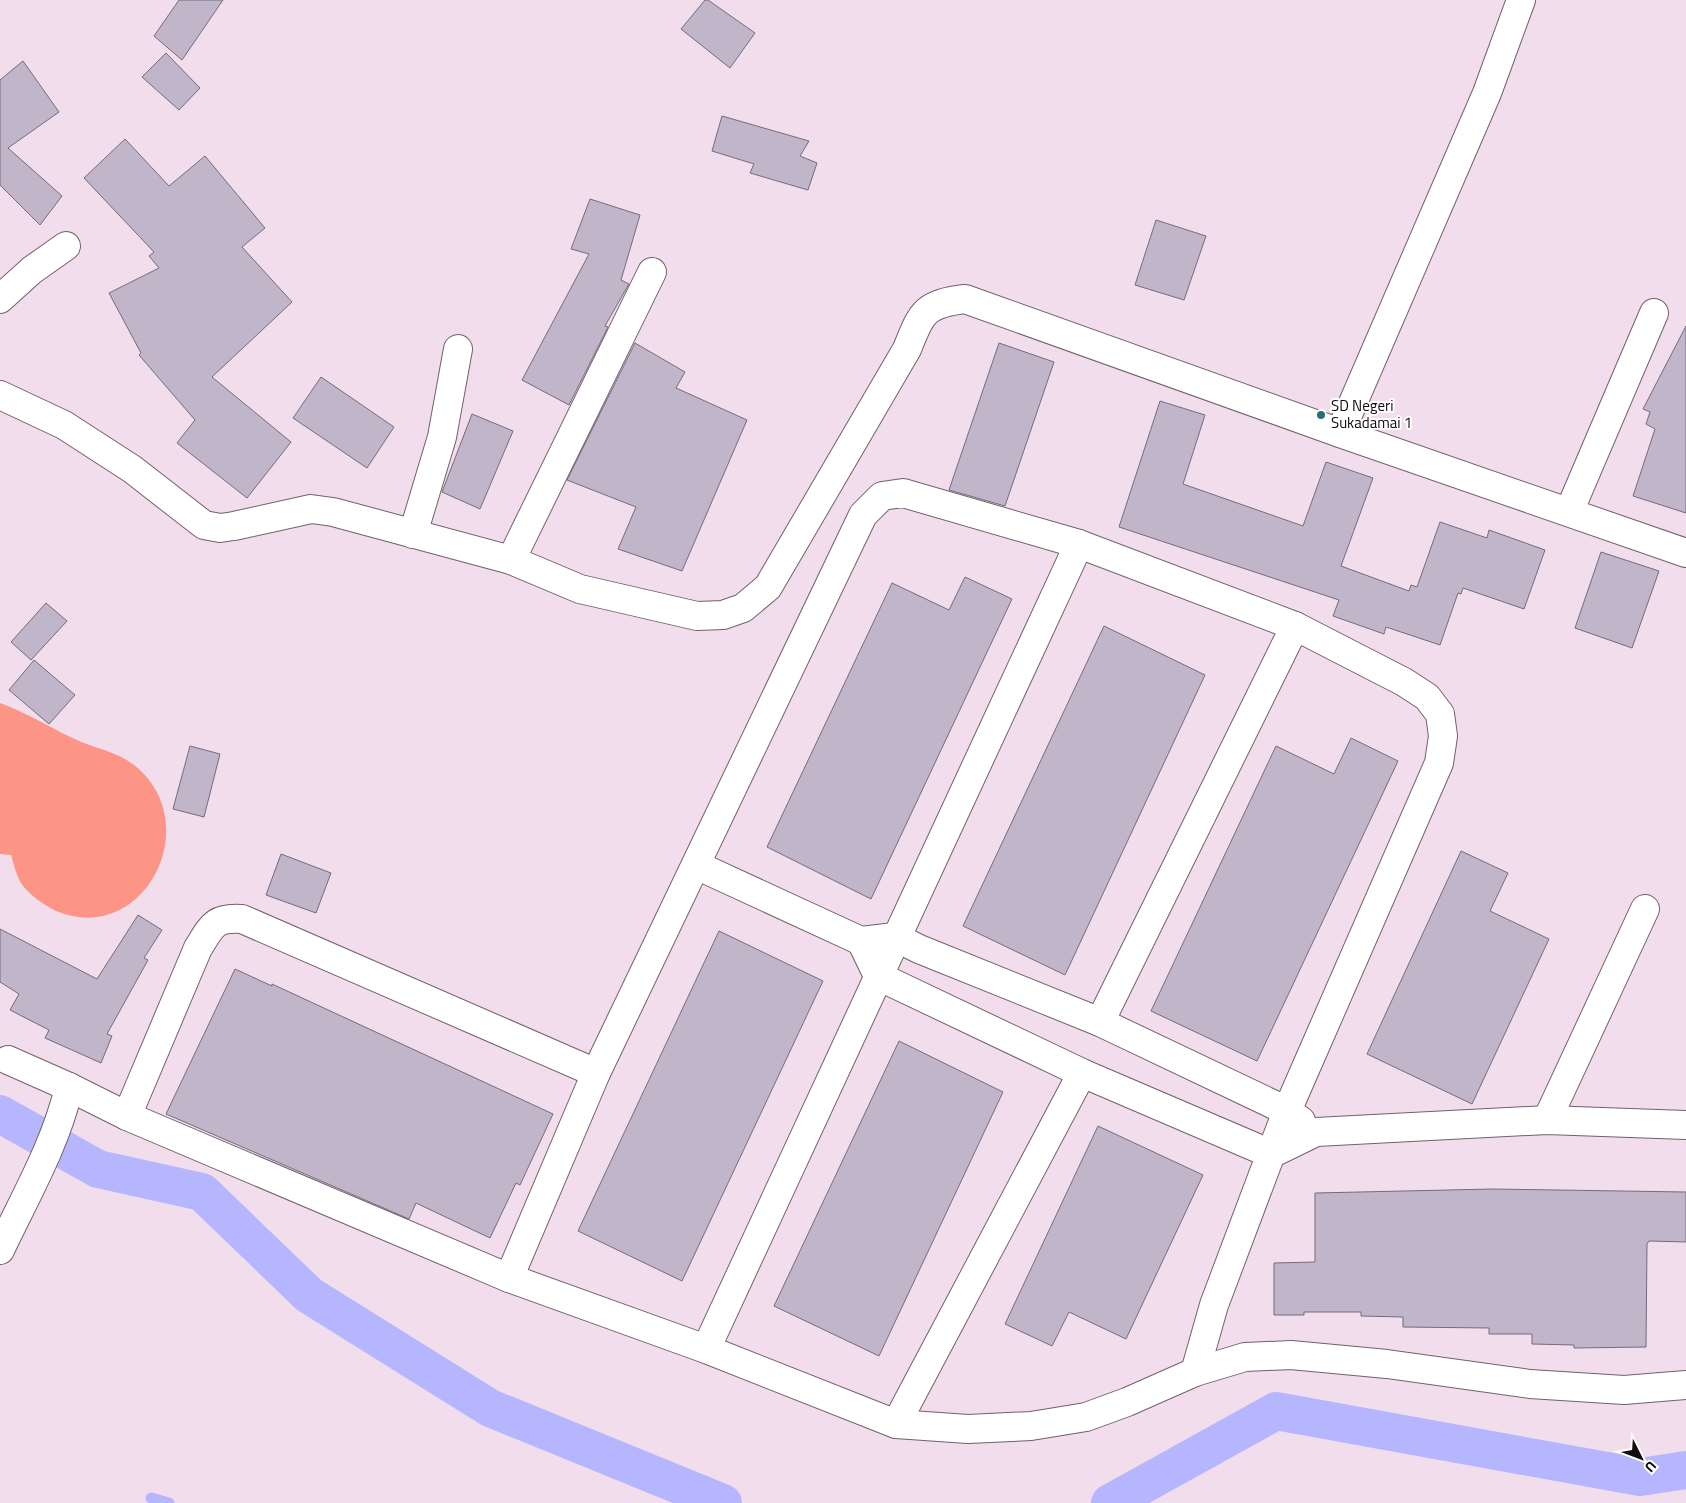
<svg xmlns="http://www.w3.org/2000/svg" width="1686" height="1503" font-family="'Titillium Web',sans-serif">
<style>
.forest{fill:#fc9586}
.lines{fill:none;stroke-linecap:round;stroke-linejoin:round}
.stream{stroke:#b6b6fe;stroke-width:11}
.canal{stroke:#b6b6fe;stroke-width:38}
.building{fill:#c1b6c9;stroke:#756b7d}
.street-casing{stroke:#72606c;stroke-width:30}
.street{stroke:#fff;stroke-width:28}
.poi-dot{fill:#256f77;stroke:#fff;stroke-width:2}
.labels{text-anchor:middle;stroke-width:4;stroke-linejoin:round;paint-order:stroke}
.poi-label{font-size:15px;fill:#120b10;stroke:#fff;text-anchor:start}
</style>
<rect width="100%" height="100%" fill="#f2ddec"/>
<path class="forest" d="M 0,703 C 28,713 52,729 79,741 C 98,749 117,752 134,765 C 207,822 145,948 56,911 C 44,905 29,895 21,883 C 16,875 14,864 11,855 L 0,854 Z"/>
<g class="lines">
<path class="stream" d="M 151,1498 L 169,1503"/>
<g class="canal">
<path d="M 0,1114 L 98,1169 L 202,1192 L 309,1295 L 490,1408 L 723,1503"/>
<path d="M 1110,1503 L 1276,1411 L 1640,1477 L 1686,1470"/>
</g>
</g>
<g class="building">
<path d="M 179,0 L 223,0 L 182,60 L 154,36 Z"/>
<path d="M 705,0 L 708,0 L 755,33 L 730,68 L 681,29 Z"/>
<path d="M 166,53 L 200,88 L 179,110 L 142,77 Z"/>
<path d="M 23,61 L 59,112 L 8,148 L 62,196 L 40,225 L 0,185 L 0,80 Z"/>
<path d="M 722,116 L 809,141 L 800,156 L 817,163 L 808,190 L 750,173 L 754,164 L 712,151 Z"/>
<path d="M 125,139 L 169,186 L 205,156 L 265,228 L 242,247 L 292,302 L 212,377 L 291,442 L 247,498 L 177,443 L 195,420 L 139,355 L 141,353 L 109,293 L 159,268 L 149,256 L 154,252 L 84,178 Z"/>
<path d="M 590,199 L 640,215 L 621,280 L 629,284 L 605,326 L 608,327 L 569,405 L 522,380 L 589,254 L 571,249 Z"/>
<path d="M 1156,220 L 1206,236 L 1184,300 L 1135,285 Z"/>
<path d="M 1686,326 L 1686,513 L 1633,496 L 1655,429 L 1646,424 L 1650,412 L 1643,409 Z"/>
<path d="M 635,343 L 685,372 L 676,388 L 747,420 L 682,571 L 618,549 L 636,507 L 567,480 Z"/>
<path d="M 999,343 L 1054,362 L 1005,506 L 949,490 Z"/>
<path d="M 321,377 L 394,427 L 367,468 L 293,418 Z"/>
<path d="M 1160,401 L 1205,415 L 1183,484 L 1303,526 L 1326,462 L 1373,478 L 1341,566 L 1409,591 L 1411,585 L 1417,587 L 1440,522 L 1487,538 L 1489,530 L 1545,550 L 1524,609 L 1463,588 L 1461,594 L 1458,593 L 1440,645 L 1386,627 L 1384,634 L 1333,616 L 1339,600 L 1119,527 Z"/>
<path d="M 472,414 L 513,431 L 480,509 L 442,492 Z"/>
<path d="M 1601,552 L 1659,571 L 1632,648 L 1575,628 Z"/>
<path d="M 965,577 L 1012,599 L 871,899 L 767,847 L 892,583 L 949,610 Z"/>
<path d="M 46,603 L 67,621 L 31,660 L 11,642 Z"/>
<path d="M 1104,626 L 1205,675 L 1065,975 L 963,926 Z"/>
<path d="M 34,660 L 75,695 L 49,724 L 9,690 Z"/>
<path d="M 1351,738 L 1398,761 L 1257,1061 L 1151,1011 L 1276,746 L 1334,774 Z"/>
<path d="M 190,746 L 220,754 L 204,817 L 173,809 Z"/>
<path d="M 1461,851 L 1508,873 L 1490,911 L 1549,939 L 1472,1104 L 1367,1054 Z"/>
<path d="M 281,854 L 331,873 L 316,913 L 266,895 Z"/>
<path d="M 138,915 L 162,930 L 144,958 L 148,960 L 107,1034 L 112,1036 L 101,1063 L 45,1038 L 49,1030 L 10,1010 L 19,994 L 0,982 L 0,929 L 97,979 Z"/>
<path d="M 719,931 L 823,981 L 682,1281 L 578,1231 Z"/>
<path d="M 235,969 L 272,986 L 272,984 L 553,1114 L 520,1185 L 516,1183 L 490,1238 L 416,1203 L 409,1219 L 166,1114 Z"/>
<path d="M 899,1041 L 1003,1092 L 879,1356 L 774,1306 Z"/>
<path d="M 1098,1126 L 1203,1175 L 1126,1339 L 1069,1312 L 1052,1346 L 1005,1324 Z"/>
<path d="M 1492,1189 L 1686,1192 L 1686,1242 L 1649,1241 L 1647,1244 L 1646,1347 L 1574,1348 L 1574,1345 L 1532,1344 L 1532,1334 L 1489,1334 L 1489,1328 L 1403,1327 L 1403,1317 L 1361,1316 L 1361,1312 L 1304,1312 L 1304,1315 L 1274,1315 L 1274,1263 L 1315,1262 L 1315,1193 Z"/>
</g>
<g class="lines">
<defs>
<g id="street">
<path d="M 0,299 L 32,270 L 66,246"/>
<path d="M 0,395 L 64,425 L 132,469 L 204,525 L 220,528 L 234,526 L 311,509 L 333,512 L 511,560 L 580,589 L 697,616 L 723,615 L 743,608 L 768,587 L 907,349 C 922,312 924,304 965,299 L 1340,433 L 1686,553"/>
<path d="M 1340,433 L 1487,93 L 1521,0"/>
<path d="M 1569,512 L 1654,313"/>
<path d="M 413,534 L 442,437 L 458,349"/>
<path d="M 511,560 L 652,272"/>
<path d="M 696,865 L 861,941 L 895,937 L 919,949 L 1100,1022 L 1287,1111 L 1301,1121"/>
<path d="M 861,941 L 878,976 L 1082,1073 L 1271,1154 L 1316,1132 L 1547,1120 L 1686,1125"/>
<path d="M 1100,1022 L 1295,626"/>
<path d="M 8,1060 L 69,1087 L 127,1116 L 509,1278 L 706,1349 L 896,1424 L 968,1429 L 1031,1426 L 1086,1417 L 1127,1402 L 1195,1372 L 1245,1357 L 1291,1355 L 1387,1364 L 1530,1384 L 1624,1390 L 1686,1385"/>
<path d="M 127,1116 L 198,948 C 212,926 214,917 242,919 L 596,1073"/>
<path d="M 1547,1120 L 1645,909"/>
<path d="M 0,1250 C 24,1199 57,1142 69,1087"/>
<path d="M 509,1278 L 596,1073 L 863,515 L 882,496 L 903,493 L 1079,544 L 1295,626 L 1404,682 L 1427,697 L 1440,714 L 1443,736 L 1439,763 L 1287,1111 L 1214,1305 L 1195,1372"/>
<path d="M 706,1349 L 1079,544"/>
<path d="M 896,1424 L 1082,1073"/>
</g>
</defs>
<use href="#street" class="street-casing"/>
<use href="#street" class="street"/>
</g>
<circle class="poi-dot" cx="1321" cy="415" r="5"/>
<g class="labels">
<g class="poi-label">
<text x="1331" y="411">SD Negeri<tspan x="1331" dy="17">Sukadamai 1</tspan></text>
</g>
</g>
<g transform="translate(1641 1458) rotate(132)" stroke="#ffffff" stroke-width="4" paint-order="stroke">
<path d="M0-4L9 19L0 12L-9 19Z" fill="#120b10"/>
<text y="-8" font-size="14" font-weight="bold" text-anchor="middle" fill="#120b10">U</text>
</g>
</svg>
